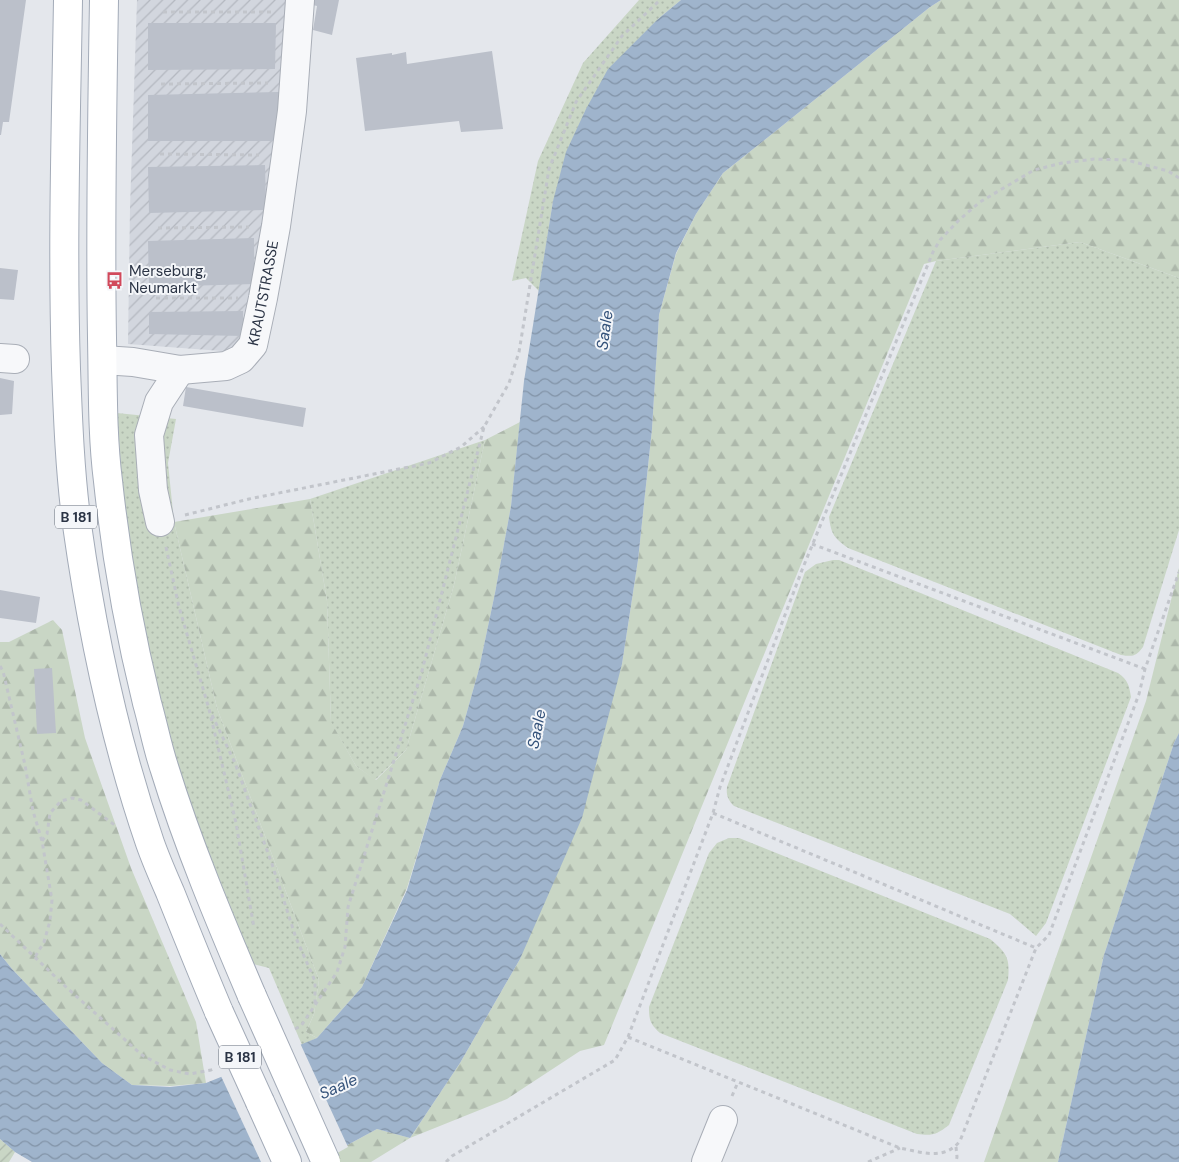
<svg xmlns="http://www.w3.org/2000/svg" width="1179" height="1162" font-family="'DM Sans',sans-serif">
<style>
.industrial{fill:url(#industrial-furrows)}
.grass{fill:url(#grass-dots)}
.forest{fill:url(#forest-firs)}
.garden{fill:url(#garden-furrows)}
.water{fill:url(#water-waves)}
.pier{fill:#e4e7ec}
.building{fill:#bbc0ca}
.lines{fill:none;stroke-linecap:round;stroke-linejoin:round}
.minor-casing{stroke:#a9aeb7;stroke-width:30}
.major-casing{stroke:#a3abb8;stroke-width:30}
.path{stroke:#c2c5cb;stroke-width:3;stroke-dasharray:4 4;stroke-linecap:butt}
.minor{stroke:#f7f8fa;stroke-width:28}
.major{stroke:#fff;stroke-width:28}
.major-bridge-casing{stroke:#a3abb8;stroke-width:30;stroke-linecap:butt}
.major-bridge{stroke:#fff;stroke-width:28}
.labels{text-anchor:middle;stroke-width:4;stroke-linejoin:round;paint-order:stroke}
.shield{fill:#f4f6f9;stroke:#676e7b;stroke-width:1}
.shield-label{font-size:14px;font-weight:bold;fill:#2b3445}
.poi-label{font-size:15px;fill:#2b3445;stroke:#f4f6f9;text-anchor:start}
.street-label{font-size:15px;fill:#2b3445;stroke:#f4f6f9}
.water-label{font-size:16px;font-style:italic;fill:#34527a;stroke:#f4f6f9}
</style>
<defs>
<pattern id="industrial-furrows" width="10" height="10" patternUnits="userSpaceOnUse" patternTransform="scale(1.25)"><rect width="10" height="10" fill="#d2d6de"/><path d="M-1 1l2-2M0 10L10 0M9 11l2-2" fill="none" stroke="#b4b8c0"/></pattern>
<pattern id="grass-dots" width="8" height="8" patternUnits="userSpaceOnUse" patternTransform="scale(1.25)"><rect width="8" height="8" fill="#c9d6c5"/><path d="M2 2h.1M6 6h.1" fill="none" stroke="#adb8ab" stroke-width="1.8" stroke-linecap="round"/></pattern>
<pattern id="forest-firs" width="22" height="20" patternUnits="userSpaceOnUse" patternTransform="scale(1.25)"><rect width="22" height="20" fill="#c9d6c5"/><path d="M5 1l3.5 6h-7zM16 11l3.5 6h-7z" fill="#adb8ab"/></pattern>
<pattern id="garden-furrows" width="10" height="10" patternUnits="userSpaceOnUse" patternTransform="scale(1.25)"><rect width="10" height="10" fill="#c9d6c5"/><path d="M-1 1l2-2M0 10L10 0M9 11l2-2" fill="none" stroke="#adb8ab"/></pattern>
<pattern id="water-waves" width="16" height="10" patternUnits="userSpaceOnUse" patternTransform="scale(1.25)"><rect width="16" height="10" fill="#9fb4cc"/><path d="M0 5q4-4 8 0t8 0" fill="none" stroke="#8293a7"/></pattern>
</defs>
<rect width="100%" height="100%" fill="#e4e7ec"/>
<path class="industrial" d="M 137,0 L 294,0 L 246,342 L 235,352 L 128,344 L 130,208 Z"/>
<g class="grass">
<path d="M 639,0 L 681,0 L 658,19 L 553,201 L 539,291 L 526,278 L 512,281 L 538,161 L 583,63 Z"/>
<path d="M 1080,242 L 1179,278 L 1179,530 L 1143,647 C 1136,656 1133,657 1121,655 L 848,548 C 834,538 831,534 829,517 L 936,261 Z"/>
<path d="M 117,413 L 176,419 L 168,463 L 174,522 L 217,708 L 319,980 L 314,1014 L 306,1032 L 317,1038 L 302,1045 L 269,968 L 253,964 L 185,793 L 145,637 L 125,521 Z"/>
<path d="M 485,440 L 454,585 L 406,750 L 375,780 L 356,766 L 331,723 L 327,601 L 310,499 Z"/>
<path d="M 833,560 L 839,560 L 1118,673 C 1128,680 1129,685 1131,697 L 1046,923 L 1036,936 L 1010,914 L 734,806 C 728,800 726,795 727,787 L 805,572 L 816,564 Z"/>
<path d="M 729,838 L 739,838 L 990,939 C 1007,953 1010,958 1008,980 L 949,1125 C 936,1135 932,1136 917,1134 L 660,1033 C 650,1024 649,1020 649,1007 L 709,853 L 717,843 Z"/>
</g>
<g class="forest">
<path d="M 941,0 L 1179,0 L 1179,278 L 1080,242 L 936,261 L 924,264 L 604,1045 L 580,1051 L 507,1099 L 410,1138 L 371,1162 L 316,1162 L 377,1129 L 410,1138 L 460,1063 L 520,959 L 622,664 L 638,560 L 652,429 L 659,315 L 676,254 L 696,214 L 723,173 L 762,142 L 930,7 Z"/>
<path d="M 520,422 L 511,506 L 495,593 L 479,669 L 463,726 L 440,780 L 407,888 L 362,987 L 317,1038 L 306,1032 L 314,1014 L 319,980 L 217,708 L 174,522 L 310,499 L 327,601 L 331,722 L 356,766 L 376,780 L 406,750 L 454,585 L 485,440 Z"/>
<path d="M 1179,568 L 1179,733 L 1174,743 L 1104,955 L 1058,1162 L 984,1162 L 1146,701 Z"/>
<path d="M 53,620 L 62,630 L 85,738 L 131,868 L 196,1022 L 206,1083 L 171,1086 L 132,1085 L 102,1063 L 12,969 L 0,954 L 0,642 L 9,642 Z"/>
</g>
<path class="garden" d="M 0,1139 L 15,1152 L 9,1162 L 0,1162 Z"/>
<g class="water">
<path d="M 681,0 L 941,0 L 930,7 L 762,142 L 723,173 L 696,214 L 676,253 L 659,315 L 652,429 L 638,560 L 622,664 L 582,818 L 520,959 L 460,1063 L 410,1138 L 377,1129 L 316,1162 L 32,1162 L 15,1152 L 0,1139 L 0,954 L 12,969 L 102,1063 L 132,1085 L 170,1087 L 206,1083 L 317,1038 L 362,987 L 407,890 L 440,780 L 463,726 L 479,669 L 495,593 L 511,506 L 524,381 L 553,201 L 566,152 L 586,109 L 608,69 L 658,19 Z"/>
<path d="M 1179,733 L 1179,1162 L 1058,1162 L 1104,955 L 1174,743 Z"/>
</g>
<path class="pier" d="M 300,1043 L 348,1147 L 321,1162 L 261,1162 L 220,1074 Z"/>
<g class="building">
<path d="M 0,0 L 26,0 L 9,122 L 3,122 L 1,135 L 0,135 Z"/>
<path d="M 313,0 L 339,0 L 332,35 L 313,30 L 317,6 L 313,5 Z"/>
<path d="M 148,23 L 276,23 L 275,69 L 148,70 Z"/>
<path d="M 492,51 L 503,129 L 461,132 L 459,121 L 365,131 L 356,58 L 392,53 L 392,55 L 406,52 L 407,64 Z"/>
<path d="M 279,92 L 276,141 L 148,141 L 148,95 Z"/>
<path d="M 265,165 L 266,210 L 149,213 L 148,167 Z"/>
<path d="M 254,238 L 254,284 L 149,287 L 148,241 Z"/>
<path d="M 0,268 L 18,270 L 14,300 L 0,299 Z"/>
<path d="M 243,311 L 243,336 L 149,334 L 149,312 Z"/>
<path d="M 0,378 L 14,381 L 12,414 L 0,415 Z"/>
<path d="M 186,387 L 306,408 L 303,427 L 183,406 Z"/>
<path d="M 0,590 L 40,597 L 36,623 L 0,618 Z"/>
<path d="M 52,668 L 56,733 L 37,734 L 34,669 Z"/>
</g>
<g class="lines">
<defs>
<g id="minor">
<path d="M 0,358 L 15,359"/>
<path id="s1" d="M 103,360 L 133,362 L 180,370 L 226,366 L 241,359 L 253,345 L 263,298 L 276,226 L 286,155 L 292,111 L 300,0"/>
<path d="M 160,522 L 153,490 L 149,435 L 159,402 L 180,370"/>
<path d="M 706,1162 L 723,1120"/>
</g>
<g id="major">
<path d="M 68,0 C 66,123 62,246 66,369 C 68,421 70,473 77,525 C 92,632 115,741 150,843 C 156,860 163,876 170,892 C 186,932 202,972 219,1012"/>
<path d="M 104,0 C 102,113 100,225 102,338 C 103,386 102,434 108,481 C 116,556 129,630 147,703 C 153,724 157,746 164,767 C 188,845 220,921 252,996"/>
<path d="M 260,1102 L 287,1162"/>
</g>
</defs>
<use href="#minor" class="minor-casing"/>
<use href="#major" class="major-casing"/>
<g class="path">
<path d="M 163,12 L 273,12"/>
<path d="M 161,84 L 268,83"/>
<path d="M 160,154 L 259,155"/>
<path d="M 158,228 L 249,227"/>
<path d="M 156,298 L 238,298"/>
<path d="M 185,515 L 249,499 L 429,463 L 461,447 L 484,427"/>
<path d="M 812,544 L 1145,669"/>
<path d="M 166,547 L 179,607 L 209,709 L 236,823 L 254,928"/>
<path d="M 0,666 L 3,671 L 25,765 L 33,811 L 42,841 L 52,900 L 50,921 L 44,942 L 35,957"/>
<path d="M 212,715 L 235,763 L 272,864 L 296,938 L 315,981 L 315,1004"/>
<path d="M 713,813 L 1036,948"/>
<path d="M 42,841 L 47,834 L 50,813 L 61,801 L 72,798 L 81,800 L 116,826"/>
<path d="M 0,924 L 66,987 L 142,1055 L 170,1070 L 190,1074 L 211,1070 L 215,1068"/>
<path d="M 295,1029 L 301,1026 L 337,972 L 345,947 L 348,907 L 422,671 L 484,427 L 509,383 L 519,352 L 549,169 L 576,102 L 622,36 L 660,0"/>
<path d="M 628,1037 L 900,1148 C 921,1152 944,1161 960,1141 L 1036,948 L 1049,935 L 1139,694 L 1145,669 L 1179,572"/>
<path d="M 732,1096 L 738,1082"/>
<path d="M 956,1147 L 957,1157 L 956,1162"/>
<path d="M 446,1162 L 452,1156 L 615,1060 L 628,1037 L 713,813 L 720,787 L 802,570 L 933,252 L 940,240 L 959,220 L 980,202 L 1034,170 L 1062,163 L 1094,159 L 1127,160 L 1168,171 L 1179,178"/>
<path d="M 868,1162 L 900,1148"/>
</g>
<use href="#minor" class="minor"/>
<use href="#major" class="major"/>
<defs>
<g id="major-bridge">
<path d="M 252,996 L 326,1162"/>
<path d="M 219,1012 L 260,1102"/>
</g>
</defs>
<use href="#major-bridge" class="major-bridge-casing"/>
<use href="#major-bridge" class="major-bridge"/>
</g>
<defs>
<symbol id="bus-bare" viewBox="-9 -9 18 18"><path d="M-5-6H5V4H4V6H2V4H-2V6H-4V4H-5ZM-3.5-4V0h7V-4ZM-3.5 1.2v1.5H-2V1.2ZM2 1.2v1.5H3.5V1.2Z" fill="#d1495b" stroke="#f4f6f9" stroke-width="2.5" paint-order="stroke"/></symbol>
</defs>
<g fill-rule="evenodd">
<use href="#bus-bare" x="102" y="268" width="25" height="25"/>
</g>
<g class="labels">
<g class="shield">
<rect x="55" y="505.5" width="42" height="23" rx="4"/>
<rect x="219" y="1045.5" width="42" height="23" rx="4"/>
</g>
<g class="shield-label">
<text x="76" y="522">B 181</text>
<text x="240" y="1062">B 181</text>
</g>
<g class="poi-label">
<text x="129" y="276">Merseburg,<tspan x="129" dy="17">Neumarkt</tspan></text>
</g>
<g class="street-label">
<text dy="5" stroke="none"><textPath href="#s1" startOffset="212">KRAUTSTRASSE</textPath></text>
</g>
<g class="water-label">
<text transform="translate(604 330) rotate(-82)" y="6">Saale</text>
<text transform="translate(536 729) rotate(-79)" y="6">Saale</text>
<text transform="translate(338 1086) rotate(-24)" y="6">Saale</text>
</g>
</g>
</svg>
